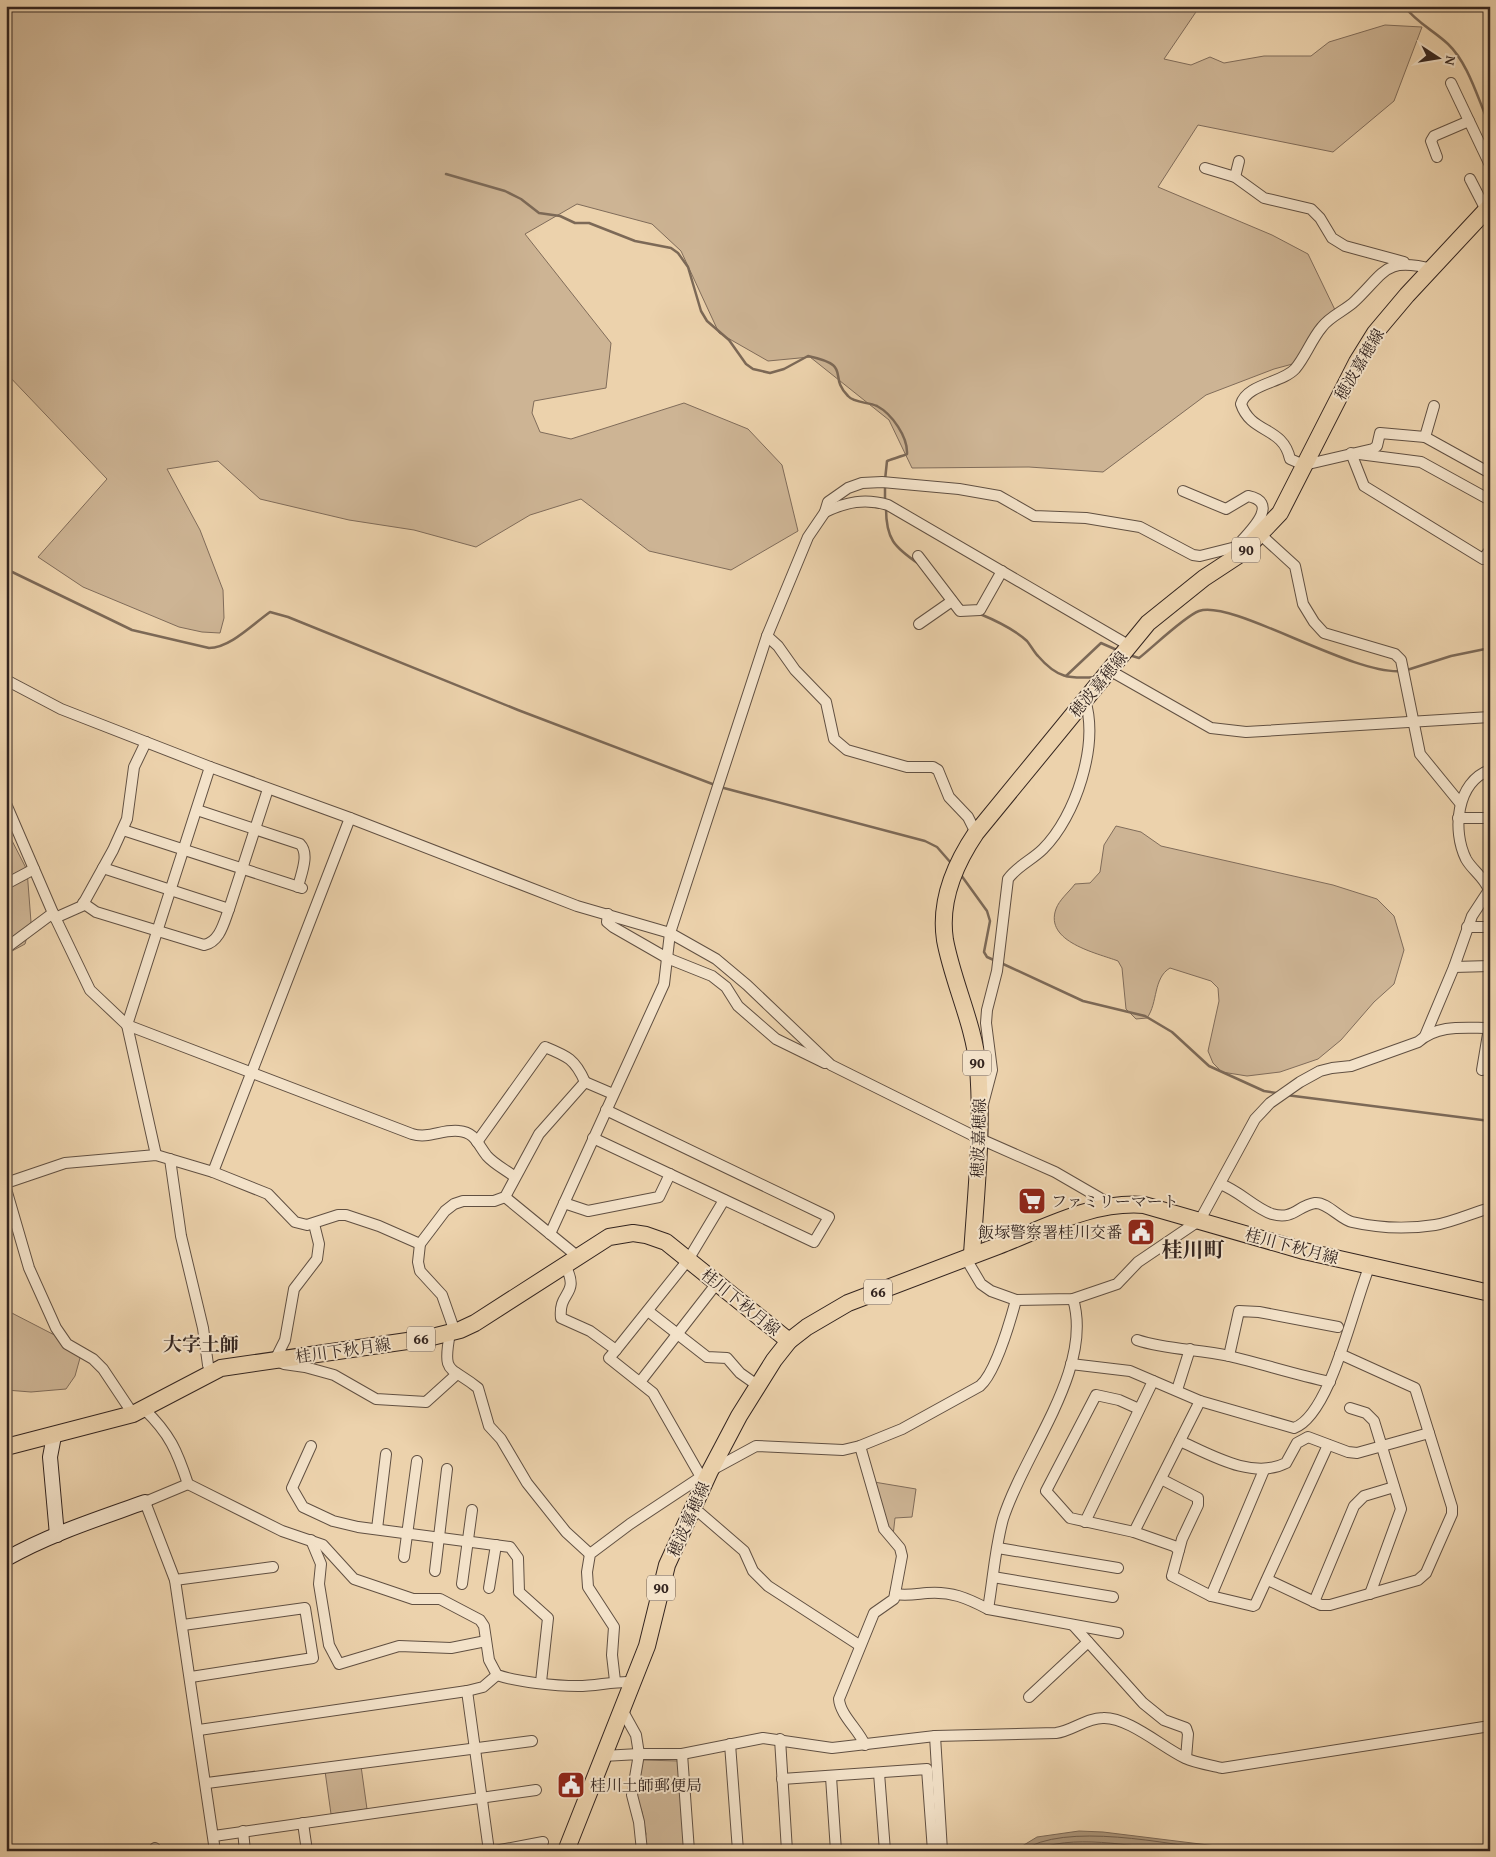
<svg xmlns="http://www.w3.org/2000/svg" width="1496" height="1857" font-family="'Gentium Book Plus','Noto Serif JP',serif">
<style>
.green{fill:#cdb494;stroke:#806c5a}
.water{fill:#ad977c;stroke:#7c6957}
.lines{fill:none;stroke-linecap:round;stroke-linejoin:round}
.shore{stroke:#705e4e;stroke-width:1}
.stream{stroke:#7c6957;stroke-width:2.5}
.street-casing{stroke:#615042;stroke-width:12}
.secondary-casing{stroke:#33241f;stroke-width:16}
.primary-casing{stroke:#33241f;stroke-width:18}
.street{stroke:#f3e2c9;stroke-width:10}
.secondary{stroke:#f3e2c9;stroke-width:14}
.primary{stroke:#ecd2ac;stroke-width:16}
.labels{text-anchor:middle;stroke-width:4;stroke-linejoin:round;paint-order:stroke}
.shield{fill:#f3e2c9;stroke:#6d5d52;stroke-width:1}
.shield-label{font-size:15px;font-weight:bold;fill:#33241f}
.street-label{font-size:16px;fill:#33241f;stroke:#f3e2c9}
.poi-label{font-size:16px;fill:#33241f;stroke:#f3e2c9;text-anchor:start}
.quarter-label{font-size:19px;font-weight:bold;fill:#33241f;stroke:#f3e2c9}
.district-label{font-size:21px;font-weight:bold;fill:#33241f;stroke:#f3e2c9}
</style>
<rect width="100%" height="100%" fill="#ecd2ac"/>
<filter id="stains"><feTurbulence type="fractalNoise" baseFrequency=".004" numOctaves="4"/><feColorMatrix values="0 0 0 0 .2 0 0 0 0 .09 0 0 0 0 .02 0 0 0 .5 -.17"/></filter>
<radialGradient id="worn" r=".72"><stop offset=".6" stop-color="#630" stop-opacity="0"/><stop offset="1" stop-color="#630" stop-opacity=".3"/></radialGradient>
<g class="green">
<path d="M 6,6 L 1200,6 L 1164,59 L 1191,65 L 1210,57 L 1224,63 L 1264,56 L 1311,56 L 1329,42 L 1385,25 L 1422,27 L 1394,101 L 1333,152 L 1198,125 L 1158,187 L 1272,235 L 1308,254 L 1336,312 L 1300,362 L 1274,369 L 1206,395 L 1103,472 L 1029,467 L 912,468 L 889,420 L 810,357 L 768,361 L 719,333 L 681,251 L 652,224 L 577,204 L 525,234 L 611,343 L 606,388 L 534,401 L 532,413 L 540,432 L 571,439 L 684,403 L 748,429 L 782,465 L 798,531 L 731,570 L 649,551 L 581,499 L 530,515 L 476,547 L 414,530 L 349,520 L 260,499 L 218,461 L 167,469 L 200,530 L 223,590 L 224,618 L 220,633 L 202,632 L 179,627 L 83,587 L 38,557 L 107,479 L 6,373 Z"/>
<path d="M 1116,826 L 1141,832 L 1161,846 L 1333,885 L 1377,899 L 1394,916 L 1404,950 L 1394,984 L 1374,1002 L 1341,1040 L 1318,1059 L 1280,1072 L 1247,1076 L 1222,1072 L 1213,1063 L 1208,1051 L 1219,1001 L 1218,988 L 1211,981 L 1170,968 C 1153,978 1158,1003 1147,1018 L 1136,1019 L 1126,1009 L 1122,968 L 1118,961 C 1097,953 1044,942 1056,909 C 1059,900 1069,892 1075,884 L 1090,883 L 1100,872 L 1104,845 Z"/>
<path d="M 6,829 L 27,870 L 31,922 L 25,944 L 12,951 L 6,950 Z"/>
<path d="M 6,1310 L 70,1343 L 80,1358 L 75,1376 L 66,1389 L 31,1392 L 6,1390 Z"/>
<path d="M 874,1482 L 916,1489 L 912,1517 L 895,1518 L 893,1536 L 889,1531 Z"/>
<path d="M 643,1760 L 679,1761 L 686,1851 L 645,1851 L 643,1847 L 646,1834 L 642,1812 L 636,1796 Z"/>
<path d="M 361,1766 L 367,1809 L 331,1814 L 325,1771 Z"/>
</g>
<path class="water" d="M 1079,1831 L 1103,1832 L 1257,1851 L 1014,1851 L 1037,1837 Z"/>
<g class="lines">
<g class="shore">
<path d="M 1022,1851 C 1064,1821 1169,1844 1219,1851"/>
<path d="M 1034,1851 C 1069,1833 1133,1846 1171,1851"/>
</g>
<g class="stream">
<path d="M 1404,6 C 1417,23 1433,30 1448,44 C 1469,64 1478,100 1490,126"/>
<path d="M 446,174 L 505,191 L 521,199 L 539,213 L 560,216 L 575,223 L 589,223 L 635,241 L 671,248 L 678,253 L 688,267 L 701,311 L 707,321 L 729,340 L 746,364 L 753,369 L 770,373 L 784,369 L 808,356 C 854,366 827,375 848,396 C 854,403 868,402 877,406 C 892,414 908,437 907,454 C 906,455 889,460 887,461 L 885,480"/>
<path d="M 885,486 L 885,500"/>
<path d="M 886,508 C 886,539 894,547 919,564"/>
<path d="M 6,569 L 132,630 L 209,648 C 230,648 253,624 270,612 L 288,617 L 518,710 L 715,785"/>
<path d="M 980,614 C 997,621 1014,629 1027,641 C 1031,646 1034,652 1038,656 C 1057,678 1069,679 1096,677"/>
<path d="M 1129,655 L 1139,658 C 1153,647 1185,616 1199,611 C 1232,599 1353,676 1402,671"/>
<path d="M 1407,670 L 1451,656 L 1490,648"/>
<path d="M 1066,676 L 1101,643 L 1117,650"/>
<path d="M 720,787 L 925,841 L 937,847 L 951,863"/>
<path d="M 961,875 L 987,911 L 990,921 L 984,952 L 987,957 L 996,961"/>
<path d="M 1001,963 L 1083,1001 L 1145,1016 L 1172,1032 L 1209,1066 L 1264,1091 L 1276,1093"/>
<path d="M 1286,1095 L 1490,1121"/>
</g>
<defs>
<g id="street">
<path d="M 1451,83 L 1490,165"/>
<path d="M 1437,157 L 1431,141 L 1434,136 L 1469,121"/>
<path d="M 1205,168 L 1235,177 L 1264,198 L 1311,209 L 1320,218 L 1332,238 L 1345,246 L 1404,262"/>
<path d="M 1235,177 L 1239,161"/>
<path d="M 1470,179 L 1486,210"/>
<path d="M 1433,269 C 1385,257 1386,271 1355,301 C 1346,310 1330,316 1322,327 C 1311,340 1306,356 1295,369 C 1282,383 1247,384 1241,404 C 1251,434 1283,426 1290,459 L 1304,465 L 1373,449 L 1377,446 L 1380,433 L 1425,437 L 1490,473"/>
<path d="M 1425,437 L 1434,406"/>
<path d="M 1351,453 L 1364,486 L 1483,559 L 1490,550"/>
<path d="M 1359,454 L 1421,462 L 1490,500"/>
<path d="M 1183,491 L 1226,509 L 1248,496 C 1283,503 1246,535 1236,547"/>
<path d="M 825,512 C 846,502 865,498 888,505 L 1130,646"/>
<path d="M 1261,535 L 1295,566 L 1303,604 L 1314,622 L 1324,633 L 1395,654 L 1401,660 L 1420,754 L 1460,803"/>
<path d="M 918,556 L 960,611 L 980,610 L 1002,571"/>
<path d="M 919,624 L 952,601"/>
<path d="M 767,636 L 778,646 L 795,670 L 826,702 L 834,739 L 847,750 L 907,767 L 933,767 L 938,770 L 949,797 L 968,817 L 976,833"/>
<path d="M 1109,670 L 1211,728 L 1246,732 L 1490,717"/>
<path d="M 6,680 L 61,709 L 210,767 L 350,818 L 577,906 L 670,933 L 716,959 L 747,985 L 831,1065 L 978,1138 L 1055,1172 L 1112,1205"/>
<path d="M 6,804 L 53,913 L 90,990 L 127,1025 L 412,1134 C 429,1139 442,1129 459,1131 C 475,1132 478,1145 487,1156 C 494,1164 506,1170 515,1177"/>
<path d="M 197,810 L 300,844 C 310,854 301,874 298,887"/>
<path d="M 1458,818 L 1490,818"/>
<path d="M 123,830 L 302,888"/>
<path d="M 103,868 L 229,909 L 268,789"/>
<path d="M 6,884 L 34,869"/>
<path d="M 83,903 L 96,912 L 204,945 C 220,942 224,922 229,909"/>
<path d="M 608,914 L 607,922 L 613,927 L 667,958 L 712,976 L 726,987 L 738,1006 L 776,1039 L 825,1063"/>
<path d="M 55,918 L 82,906 L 113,850 L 127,819 L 134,767 L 146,742"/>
<path d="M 1467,927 L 1490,927"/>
<path d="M 6,948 L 53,913"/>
<path d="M 1454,967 L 1490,966"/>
<path d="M 1425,1036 L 1454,967 L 1472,916 L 1489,890 C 1484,877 1472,870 1466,859 C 1452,831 1456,782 1490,770"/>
<path d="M 1482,1070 L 1489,1028"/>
<path d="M 983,1104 L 992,1070 L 986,1023 L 987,1010 L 997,971 L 1008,879 C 1017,866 1032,860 1043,849 C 1076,816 1099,745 1085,700"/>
<path d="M 593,1138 L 814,1242 L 829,1217 L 606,1110"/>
<path d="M 477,1142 L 545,1047 C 567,1056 575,1059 585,1082"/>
<path d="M 156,1155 L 127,1025 L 210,767"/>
<path d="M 170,1159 L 181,1236 L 203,1328 L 208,1365 L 211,1372"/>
<path d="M 213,1172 L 350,818"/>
<path d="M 6,1183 L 65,1163 L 156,1155 L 213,1172 L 268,1194 L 295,1222 L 307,1225 L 338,1215 L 346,1215 L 379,1226 L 420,1244"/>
<path d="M 1220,1184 C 1240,1191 1254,1208 1272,1214 C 1294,1220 1297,1206 1315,1203 C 1327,1202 1340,1219 1352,1222 C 1378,1228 1409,1229 1435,1225 C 1453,1222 1472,1213 1490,1208"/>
<path d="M 6,1189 L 29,1268 L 56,1328 L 67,1344 L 93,1359 L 103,1369 L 133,1414"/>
<path d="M 505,1197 L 577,1256"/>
<path d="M 564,1203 L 588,1211 L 659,1197 L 670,1174"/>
<path d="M 314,1224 L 319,1244 L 317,1259 L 294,1289 L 285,1340 L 275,1360 L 284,1364 L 305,1367 L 334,1375 L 376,1399 L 426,1402 L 457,1374"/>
<path d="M 550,1234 L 664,984 L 670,933 L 767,636 L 808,537 L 825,512 L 828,502 L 848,488 L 862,483 L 882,482 L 959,489 L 999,496 L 1034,516 L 1086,518 L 1140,527 L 1193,555 L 1200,556 L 1236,547 L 1242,553"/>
<path d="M 965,1257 L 981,1284 L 991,1291 L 1016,1300 L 1073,1299 L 1117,1284 L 1138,1262 L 1200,1220 L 1255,1119 L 1270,1103 L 1300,1082 L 1320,1071 L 1332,1068 L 1351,1066 L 1418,1042 C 1438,1024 1464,1028 1490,1028"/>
<path d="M 565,1265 C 581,1296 558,1290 561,1318 L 590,1331 L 616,1350 L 609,1358 L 653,1393 L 701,1477"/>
<path d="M 1073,1299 C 1094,1369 1024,1452 1003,1519 C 995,1548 993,1580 988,1609 L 1118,1633"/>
<path d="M 648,1311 L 707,1357 L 727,1358 L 740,1373 L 757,1385"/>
<path d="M 455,1332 L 442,1295 L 420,1271 L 418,1262 L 420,1244 L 445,1211 L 454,1204 L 463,1201 L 494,1201 L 505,1197 L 539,1134 L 585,1082 L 613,1094"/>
<path d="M 450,1333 C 442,1376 450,1365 478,1388 L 489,1426 L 501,1439 L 527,1483 L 566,1532 L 590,1554"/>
<path d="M 1137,1340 C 1167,1350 1199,1349 1229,1356 C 1263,1364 1296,1375 1330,1382"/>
<path d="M 616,1350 L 688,1260 L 724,1200"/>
<path d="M 1229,1356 L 1239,1311 L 1259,1312 L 1338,1327"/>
<path d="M 1071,1364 L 1130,1371 L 1200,1401 L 1294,1428 C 1331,1415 1354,1302 1370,1265"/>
<path d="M 640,1382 L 717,1283"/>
<path d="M 1177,1390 L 1190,1349"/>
<path d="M 1350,1408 L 1366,1413 L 1374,1421 L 1401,1509 L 1370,1594"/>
<path d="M 144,1409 C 170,1434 177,1451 188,1484 L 282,1531 L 323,1545 L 354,1579 L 413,1599 L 440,1599 L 480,1620 L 484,1626 L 489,1660 L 497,1675 C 518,1682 555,1686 578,1686 C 596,1686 614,1681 632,1682"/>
<path d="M 1139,1409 L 1119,1400 L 1096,1395 L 1046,1491 L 1070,1518 L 1134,1532 L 1174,1546 L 1179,1550"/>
<path d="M 1180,1441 C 1211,1455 1253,1480 1286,1463 L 1297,1443 L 1308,1437 L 1348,1452 L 1357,1453 L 1429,1433"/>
<path d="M 311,1446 L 292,1488 L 303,1507 L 333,1521 L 358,1527 L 510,1547 L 518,1558 L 519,1592 L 548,1618 L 541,1682"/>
<path d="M 860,1446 L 884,1529 L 900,1548 L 902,1556 L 894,1599 L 874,1613 L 839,1699 C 840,1715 859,1730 865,1745"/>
<path d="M 1161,1479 L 1198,1498 L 1198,1505 L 1182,1539 L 1172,1576 L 1211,1596 L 1253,1606 L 1255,1605 L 1328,1445"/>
<path d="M 188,1484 L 145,1502 L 175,1580 L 215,1851"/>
<path d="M 693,1507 L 744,1551 L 753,1571 L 768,1586 L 859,1645"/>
<path d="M 1085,1522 L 1153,1381"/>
<path d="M 377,1529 L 386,1454"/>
<path d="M 1134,1532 L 1200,1401"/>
<path d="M 311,1540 L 321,1564 L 319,1584 L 329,1645 L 339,1664 L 399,1646 L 451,1648 L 486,1641"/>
<path d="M 998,1548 L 1118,1568"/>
<path d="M 404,1557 L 417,1461"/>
<path d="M 435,1571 L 447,1469"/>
<path d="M 993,1577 L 1113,1597"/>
<path d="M 175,1580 L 273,1567"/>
<path d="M 1268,1580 L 1321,1605 L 1330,1605 L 1418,1580 L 1426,1573 L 1452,1514 L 1452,1507 L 1415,1388 L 1340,1354"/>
<path d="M 462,1584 L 472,1510"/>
<path d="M 489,1588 L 496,1545"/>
<path d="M 895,1594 C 906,1596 916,1594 927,1593 C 951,1591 967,1598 988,1609"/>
<path d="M 1211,1596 L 1264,1470"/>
<path d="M 1314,1602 L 1354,1506 L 1364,1496 L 1394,1487"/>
<path d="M 183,1625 L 305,1608 L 313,1658 L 191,1677"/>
<path d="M 1073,1625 L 1143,1703 L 1164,1720 L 1186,1728 L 1188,1734 L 1186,1758"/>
<path d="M 615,1681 L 612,1655 L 614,1627 L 588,1587 L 587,1572 L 590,1554 L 630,1524 L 710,1471 L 756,1446 L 843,1450 L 860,1446 L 902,1429 L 980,1386 C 996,1372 1010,1322 1016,1300"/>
<path d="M 467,1691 L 489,1851"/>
<path d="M 1029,1697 L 1088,1642"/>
<path d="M 621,1708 L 636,1735 L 639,1754 L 682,1754 L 763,1738 L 832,1748 L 935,1736 L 1056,1733 C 1072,1731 1086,1718 1103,1718 C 1128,1717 1162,1747 1185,1758 C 1196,1763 1210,1765 1222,1768 L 1490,1726"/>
<path d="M 199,1730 L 467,1691 L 483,1687 L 497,1675"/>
<path d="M 935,1736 L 942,1851"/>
<path d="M 780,1739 L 787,1851"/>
<path d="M 730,1744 L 738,1851"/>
<path d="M 682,1754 L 689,1851"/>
<path d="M 603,1756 L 639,1754 L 632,1795 L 639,1822 L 642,1851"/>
<path d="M 879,1773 L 885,1851"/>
<path d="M 831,1777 L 836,1851"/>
<path d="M 782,1779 L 927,1769 L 933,1851"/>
<path d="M 207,1783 L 532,1741"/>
<path d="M 303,1823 L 307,1851"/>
<path d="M 243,1831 L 245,1851"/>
<path d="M 214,1836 L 536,1790"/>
<path d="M 155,1848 L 156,1851"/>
<path d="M 495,1851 L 543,1842"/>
</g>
<g id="secondary">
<path d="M 54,1436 L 50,1457 L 57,1535"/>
<path d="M 6,1559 C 50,1534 98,1519 145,1502"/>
</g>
<g id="primary">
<path d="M 972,1254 C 976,1192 983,1130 978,1068 C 974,1024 953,983 945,940 C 939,901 955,864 976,833 L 1148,623 L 1204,578 L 1242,553 L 1280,513 L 1357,362 L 1375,333 L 1407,295 L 1490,206"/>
<path d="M 6,1447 L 133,1414 L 221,1368 L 428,1338 L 460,1330 L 475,1323 L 609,1237 L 633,1233 L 646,1235 L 666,1242 L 789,1341"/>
<path d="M 566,1851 L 647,1646 L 667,1565 L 710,1471 L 739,1416 L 774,1360 L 789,1341 L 807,1327 L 848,1303 C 898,1284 948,1265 998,1246 C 1045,1228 1092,1201 1144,1205 L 1304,1251 L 1490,1293"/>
</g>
</defs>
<use href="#street" class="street-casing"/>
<use href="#secondary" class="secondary-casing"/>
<use href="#primary" class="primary-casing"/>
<use href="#street" class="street"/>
<use href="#secondary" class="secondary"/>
<use href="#primary" class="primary"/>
</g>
<defs>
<symbol id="supermarket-square" viewBox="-11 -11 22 22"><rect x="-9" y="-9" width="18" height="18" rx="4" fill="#8f2418" stroke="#f3e2c9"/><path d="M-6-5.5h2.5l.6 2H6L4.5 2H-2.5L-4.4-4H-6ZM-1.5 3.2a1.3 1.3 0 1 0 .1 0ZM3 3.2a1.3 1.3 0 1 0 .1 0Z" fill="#fff"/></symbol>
<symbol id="civic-square" viewBox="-11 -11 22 22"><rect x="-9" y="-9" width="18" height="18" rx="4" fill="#8f2418" stroke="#f3e2c9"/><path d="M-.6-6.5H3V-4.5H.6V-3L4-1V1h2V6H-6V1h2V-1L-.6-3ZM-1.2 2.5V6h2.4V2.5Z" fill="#fff"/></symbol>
</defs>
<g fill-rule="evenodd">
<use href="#supermarket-square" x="1016" y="1185" width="32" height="32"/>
<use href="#civic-square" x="1125" y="1216" width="32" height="32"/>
<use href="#civic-square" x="555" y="1769" width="32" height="32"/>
</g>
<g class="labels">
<g class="shield">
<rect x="1232" y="537.5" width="28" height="25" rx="4"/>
<rect x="963" y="1050.5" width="28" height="25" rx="4"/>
<rect x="864" y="1279.5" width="28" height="25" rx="4"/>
<rect x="407" y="1326.5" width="28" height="25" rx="4"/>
<rect x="647" y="1575.5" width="28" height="25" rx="4"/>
</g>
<g class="shield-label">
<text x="1246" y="555">90</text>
<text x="977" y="1068">90</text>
<text x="878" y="1297">66</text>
<text x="421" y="1344">66</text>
<text x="661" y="1593">90</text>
</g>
<g class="street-label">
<text transform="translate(1359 364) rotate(-59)" y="6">穂波嘉穂線</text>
<text transform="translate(1098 684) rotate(-50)" y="6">穂波嘉穂線</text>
<text transform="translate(978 1138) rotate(-88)" y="6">穂波嘉穂線</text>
<text transform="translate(1292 1246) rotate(15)" y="6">桂川下秋月線</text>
<text transform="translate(741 1302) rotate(39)" y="6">桂川下秋月線</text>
<text transform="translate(343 1350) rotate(-8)" y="6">桂川下秋月線</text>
<text transform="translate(688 1519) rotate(-66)" y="6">穂波嘉穂線</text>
</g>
<g class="poi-label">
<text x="1051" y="1207">ファミリーマート</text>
<text x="1122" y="1238" text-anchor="end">飯塚警察署桂川交番</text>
<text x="590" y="1791">桂川土師郵便局</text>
</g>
<g class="quarter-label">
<text x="201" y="1351">大字土師</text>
</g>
<g class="district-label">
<text x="1193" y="1257">桂川町</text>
</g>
</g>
<rect width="1496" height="1857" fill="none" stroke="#ecd2ac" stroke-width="25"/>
<rect x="8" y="8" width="1481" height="1842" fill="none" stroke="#33241f" stroke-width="2.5"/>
<rect x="12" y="12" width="1471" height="1832" fill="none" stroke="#33241f"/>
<g transform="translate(1438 58) rotate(102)" stroke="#f3e2c9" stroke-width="4" paint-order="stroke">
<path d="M0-4L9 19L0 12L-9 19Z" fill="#33241f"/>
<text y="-8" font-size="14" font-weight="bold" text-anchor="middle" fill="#33241f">N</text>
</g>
<rect width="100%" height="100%" filter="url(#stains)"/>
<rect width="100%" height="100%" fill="url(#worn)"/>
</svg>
